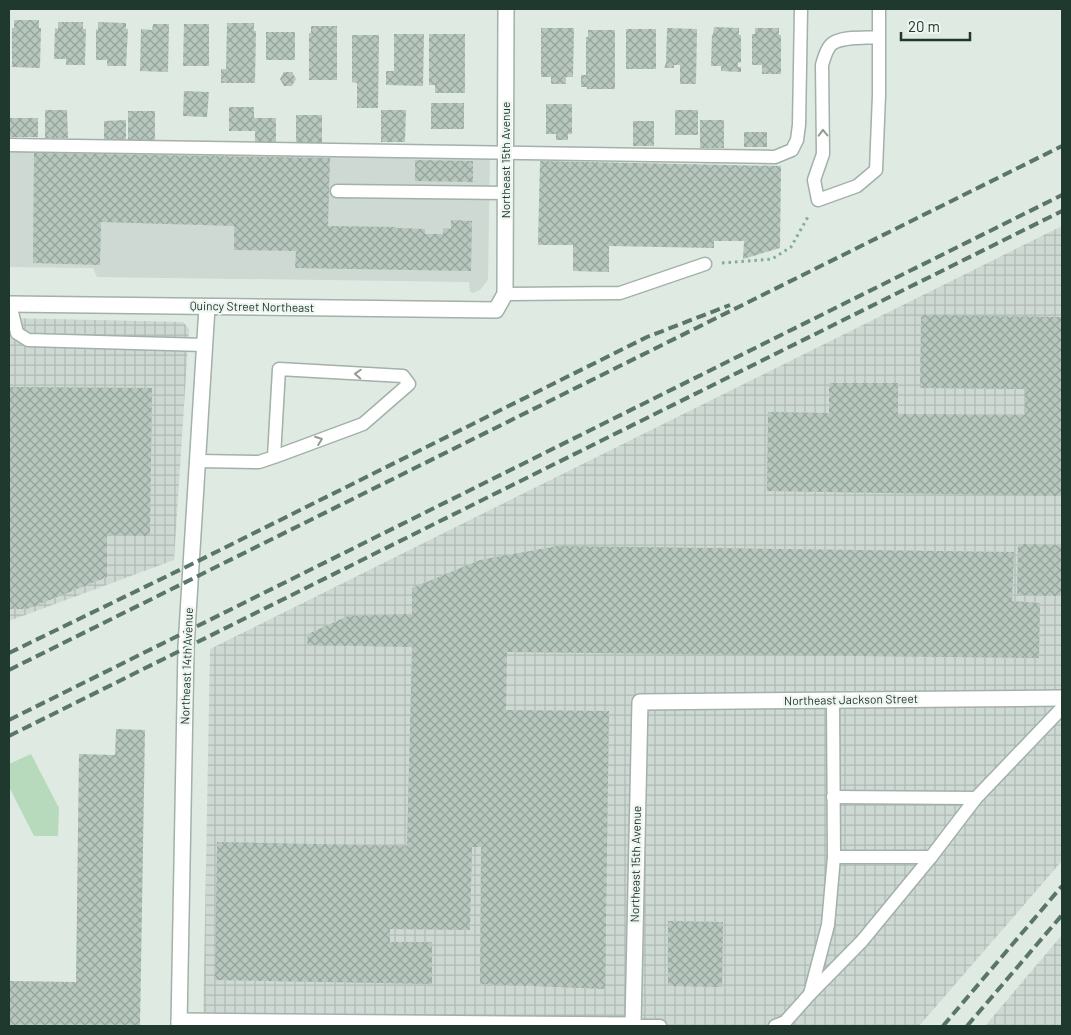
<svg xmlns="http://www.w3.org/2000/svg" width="1071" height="1035" font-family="Barlow,sans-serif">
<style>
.built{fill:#cdd9d2}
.industrial{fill:url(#industrial-grid)}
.green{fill:#b8dabc}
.building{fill:url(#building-cross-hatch)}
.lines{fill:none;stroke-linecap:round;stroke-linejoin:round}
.service-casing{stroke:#a2b1a9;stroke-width:15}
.minor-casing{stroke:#a2b1a9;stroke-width:18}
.path{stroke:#80ac97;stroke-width:3;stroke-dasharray:2.5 4;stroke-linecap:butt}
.service{stroke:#fff;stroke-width:12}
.minor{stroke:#fff;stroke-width:15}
.rail{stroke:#5a756a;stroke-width:4;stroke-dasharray:10 5;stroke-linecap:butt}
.oneway{stroke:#909c96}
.labels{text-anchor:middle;stroke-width:4.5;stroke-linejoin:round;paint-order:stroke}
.street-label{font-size:12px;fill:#20392e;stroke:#eff6f1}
</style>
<defs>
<pattern id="industrial-grid" width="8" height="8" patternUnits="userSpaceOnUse" patternTransform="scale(1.25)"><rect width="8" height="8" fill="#cdd9d2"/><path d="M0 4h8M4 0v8" fill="none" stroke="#b0bbb5"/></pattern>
<pattern id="building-cross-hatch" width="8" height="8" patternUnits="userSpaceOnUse" patternTransform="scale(1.25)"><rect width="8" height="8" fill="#b7c7be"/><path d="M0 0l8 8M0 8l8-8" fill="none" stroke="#94a39b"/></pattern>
</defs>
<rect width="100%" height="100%" fill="#dfeae3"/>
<path class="built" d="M 9,148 L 490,156 L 488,280 L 480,290 L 473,293 L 470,292 L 469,282 L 97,277 L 93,268 L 9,267 Z"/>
<g class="industrial">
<path d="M 1062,226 L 1062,861 L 919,1026 L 203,1026 L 210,649 Z"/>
<path d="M 9,318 L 183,322 L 189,329 L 174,560 L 9,621 Z"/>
<path d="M 1062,935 L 1062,1026 L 985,1026 Z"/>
</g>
<path class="green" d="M 31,754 L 59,808 L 58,836 L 34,836 L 9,787 L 9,764 Z"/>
<g class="building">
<path d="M 14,20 L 39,20 L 39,28 L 41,28 L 40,68 L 12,67 L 12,28 L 14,28 Z"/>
<path d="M 58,22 L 83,22 L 83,29 L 86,29 L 85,65 L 66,65 L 66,59 L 54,59 L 55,28 L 58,29 Z"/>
<path d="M 98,22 L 126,23 L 126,29 L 128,29 L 126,66 L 107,66 L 107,60 L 96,60 L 96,29 L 98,30 Z"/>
<path d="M 227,23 L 254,23 L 254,31 L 256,31 L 255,83 L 221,83 L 221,69 L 226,69 Z"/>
<path d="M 153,24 L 169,24 L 168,72 L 140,71 L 141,29 L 152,30 Z"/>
<path d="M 184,24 L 209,24 L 209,66 L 183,66 Z"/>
<path d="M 311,26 L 337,26 L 337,80 L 309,80 L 309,33 L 311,33 Z"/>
<path d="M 714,27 L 739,28 L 739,35 L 741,35 L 741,63 L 738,62 L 738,67 L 741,67 L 741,72 L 721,71 L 721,66 L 711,66 L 712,34 L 713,35 Z"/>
<path d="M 541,28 L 574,28 L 573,77 L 566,77 L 566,84 L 551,84 L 551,77 L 541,77 Z"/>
<path d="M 667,28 L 697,29 L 696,84 L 680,84 L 680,65 L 674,65 L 674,68 L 664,68 L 666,63 Z"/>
<path d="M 755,28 L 779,28 L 779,35 L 781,35 L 781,74 L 762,74 L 762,65 L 752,65 L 752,34 L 755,34 Z"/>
<rect x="626" y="29" width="30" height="40"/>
<path d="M 588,30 L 615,30 L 615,89 L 587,89 L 587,87 L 581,87 L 581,75 L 586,75 L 586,37 L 588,37 Z"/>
<rect x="266" y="32" width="29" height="28"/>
<path d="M 394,34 L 424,34 L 423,86 L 386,85 L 386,71 L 394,71 Z"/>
<path d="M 429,34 L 465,34 L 465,93 L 435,93 L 435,85 L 429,85 Z"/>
<path d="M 352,35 L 379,35 L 378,108 L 357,108 L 357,83 L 352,82 Z"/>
<path d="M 284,72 L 292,72 L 296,79 L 292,86 L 284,86 L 280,79 Z"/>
<path d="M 184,91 L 209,92 L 207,117 L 183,116 Z"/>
<rect x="431" y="103" width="33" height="26"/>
<path d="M 546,104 L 572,104 L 572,134 L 568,134 L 568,140 L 556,140 L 556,134 L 546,134 Z"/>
<path d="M 229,107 L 254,107 L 254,118 L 276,118 L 276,143 L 255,143 L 255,131 L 229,131 Z"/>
<path d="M 45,110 L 67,110 L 68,138 L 45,138 Z"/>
<path d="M 381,110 L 406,110 L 405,142 L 381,142 Z"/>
<rect x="675" y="110" width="23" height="25"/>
<path d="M 128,111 L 155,111 L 155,141 L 128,140 Z"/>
<rect x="296" y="115" width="26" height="28"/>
<rect x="9" y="118" width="29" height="19"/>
<path d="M 126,120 L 126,141 L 104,141 L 104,121 Z"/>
<rect x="700" y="120" width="24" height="28"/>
<rect x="633" y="121" width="21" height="25"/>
<rect x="744" y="132" width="23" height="15"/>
<path d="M 34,153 L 330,158 L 328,226 L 396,227 L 396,228 L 425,229 L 425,234 L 443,234 L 443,228 L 451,229 L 451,220 L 472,221 L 471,271 L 295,268 L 296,251 L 234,250 L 234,226 L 101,222 L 100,265 L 33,263 Z"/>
<path d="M 415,160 L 473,161 L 473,182 L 415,181 Z"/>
<path d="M 540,161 L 781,166 L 780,248 L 743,259 L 744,241 L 714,241 L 714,248 L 609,246 L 609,272 L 573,271 L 573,245 L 538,245 Z"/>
<path d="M 921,315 L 1062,317 L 1062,496 L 767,491 L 768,412 L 829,413 L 829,383 L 898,383 L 898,414 L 1025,415 L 1025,389 L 920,388 Z"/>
<path d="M 9,387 L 152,388 L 150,536 L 107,535 L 107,577 L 27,609 L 9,609 Z"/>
<path d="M 1018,544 L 1062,545 L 1062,596 L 1017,595 Z"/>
<path d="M 558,546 L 1014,552 L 1012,601 L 1040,603 L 1039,658 L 507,652 L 506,710 L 609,711 L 605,989 L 480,984 L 481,847 L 472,847 L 470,930 L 390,929 L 390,942 L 432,942 L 432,984 L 215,980 L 217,842 L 407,846 L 412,647 L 307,645 L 308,634 L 348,616 L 412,614 L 412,588 L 480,560 Z"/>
<path d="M 116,729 L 145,730 L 140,1026 L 9,1026 L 9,981 L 76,982 L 79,754 L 115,755 Z"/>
<path d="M 668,921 L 723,922 L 722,987 L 668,986 Z"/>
</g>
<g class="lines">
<defs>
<g id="service">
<path d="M 879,37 C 865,38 845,36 833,43 C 827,47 824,58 822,65 L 823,154 L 814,180 L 818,200 L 857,186 L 876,170 L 879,95 L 879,9"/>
<path d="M 9,145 L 775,157 L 792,150 L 797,140 L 799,125 L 801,9"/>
<path d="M 337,191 L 506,193"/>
<path d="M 505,294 L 620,293 L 705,264"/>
<path d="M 10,304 L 17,333 L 28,340 L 205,345"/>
<path d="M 198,461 L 259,462 L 274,457 L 363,424 L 409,384 L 403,376 L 279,369 L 274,457"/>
<path d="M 833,797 L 976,798"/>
<path d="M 834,857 L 931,857"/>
<path d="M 810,994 L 862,941 L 931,857 L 976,798 L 1062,708"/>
<path d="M 633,1026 L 660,1026"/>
<path d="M 775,1026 L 785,1022 L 810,994 L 828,925 L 834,857 L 833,700"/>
</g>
<g id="minor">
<path d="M 9,304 L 496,310 L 505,294 L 506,9"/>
<path d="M 179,1021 L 633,1025 L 640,702 L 1062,698"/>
<path d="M 179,1026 L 186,647 L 207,307"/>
</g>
</defs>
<use href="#service" class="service-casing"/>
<use href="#minor" class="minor-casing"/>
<path class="path" d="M 722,263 L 772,259 L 791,247 L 809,215"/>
<use href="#service" class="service"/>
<use href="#minor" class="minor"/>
<g class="rail">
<path d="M 9,653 L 192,564 L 647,337 L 730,305"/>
<path d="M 9,670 L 1062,146"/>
<path d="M 9,720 L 1062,195"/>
<path d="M 9,736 L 1062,211"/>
<path d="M 943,1026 L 1062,886"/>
<path d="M 967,1026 L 1062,915"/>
</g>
</g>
<defs><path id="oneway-chevron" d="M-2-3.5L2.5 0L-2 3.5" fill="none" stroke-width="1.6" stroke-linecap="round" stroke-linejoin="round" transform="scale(1.25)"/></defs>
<g class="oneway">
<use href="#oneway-chevron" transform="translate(823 133) rotate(-91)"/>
<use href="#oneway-chevron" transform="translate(358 374) rotate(-177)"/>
<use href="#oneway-chevron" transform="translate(319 440) rotate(-20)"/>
</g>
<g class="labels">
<g class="street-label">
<text transform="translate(506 160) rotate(-90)" y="4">Northeast 15th Avenue</text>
<text transform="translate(252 307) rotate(1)" y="4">Quincy Street Northeast</text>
<text transform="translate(187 666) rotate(-88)" y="4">Northeast 14th Avenue</text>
<text transform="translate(851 700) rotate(-1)" y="4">Northeast Jackson Street</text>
<text transform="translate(636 864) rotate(-89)" y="4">Northeast 15th Avenue</text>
</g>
</g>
<rect width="1071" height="1035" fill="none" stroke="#20392e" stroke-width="20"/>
<path d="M901 32v8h69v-8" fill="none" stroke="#20392e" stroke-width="2.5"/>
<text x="908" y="32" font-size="15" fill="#20392e" stroke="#eff6f1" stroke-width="4" paint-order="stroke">20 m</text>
</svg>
